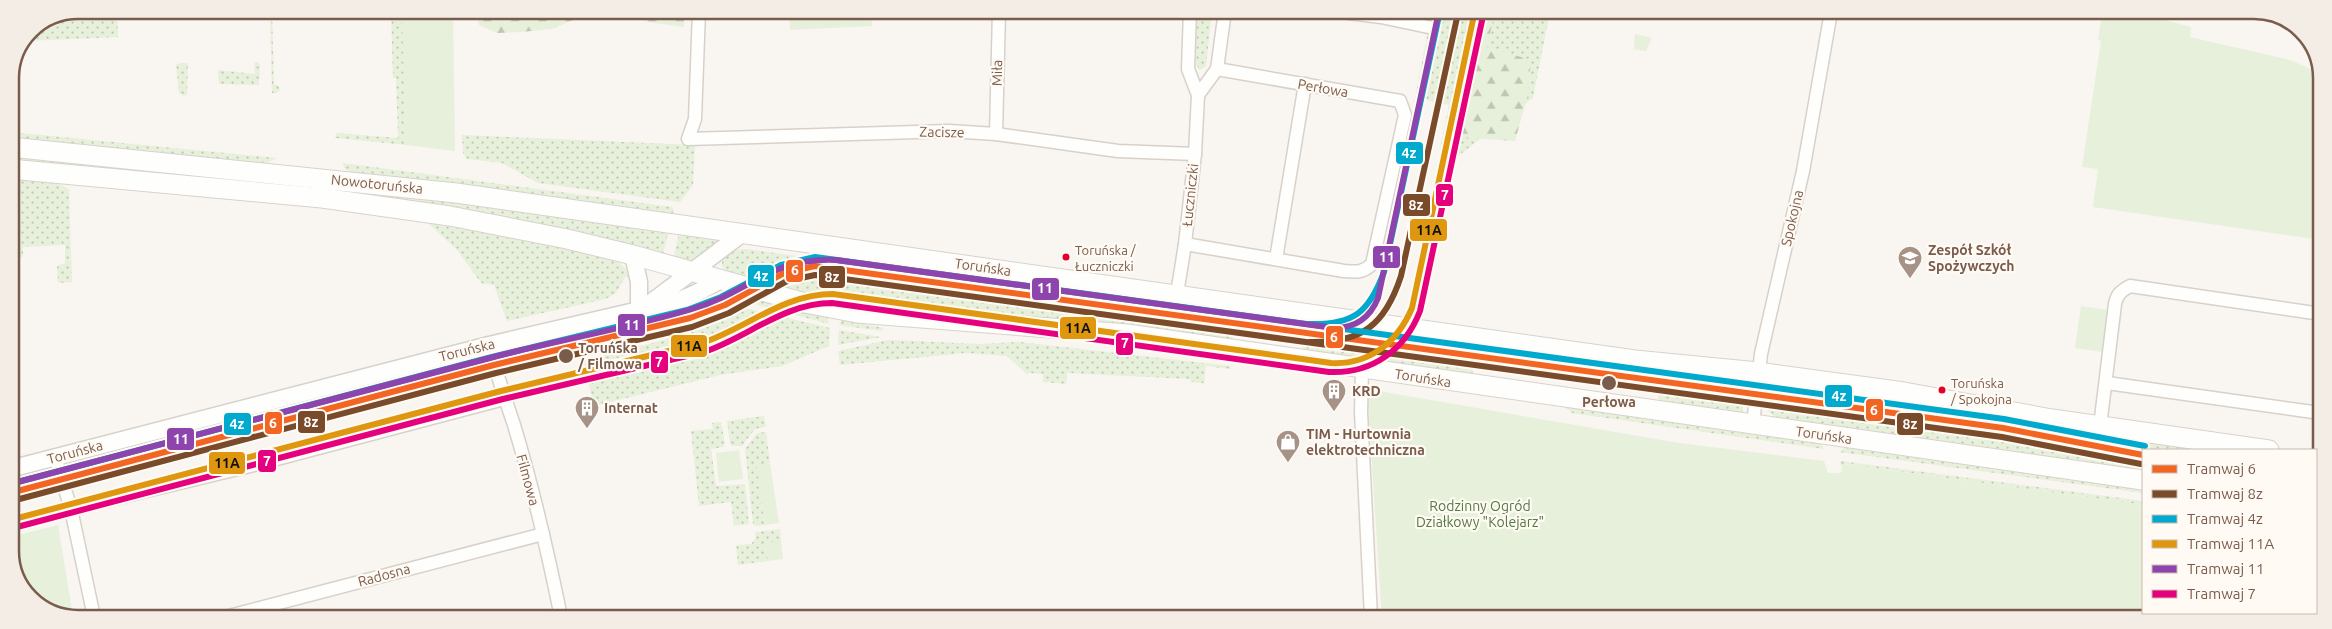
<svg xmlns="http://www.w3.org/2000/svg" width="2332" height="629" font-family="Ubuntu,sans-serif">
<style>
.grass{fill:url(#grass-dots)}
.forest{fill:url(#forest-firs)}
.green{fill:#e7f0db}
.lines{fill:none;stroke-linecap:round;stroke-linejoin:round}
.minor-casing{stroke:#d7d1cb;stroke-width:15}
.tertiary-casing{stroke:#d7d1cb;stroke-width:19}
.secondary-casing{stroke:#d9d2cb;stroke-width:21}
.minor{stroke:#fefefd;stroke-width:12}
.tertiary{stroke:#fefefd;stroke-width:16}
.secondary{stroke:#fefefd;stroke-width:19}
.tram-1-casing{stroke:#fffaf3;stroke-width:10}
.tram-2-casing{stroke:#fffaf3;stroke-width:10}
.tram-3-casing{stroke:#fffaf3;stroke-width:10}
.tram-4-casing{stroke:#fffaf3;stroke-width:10}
.tram-5-casing{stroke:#fffaf3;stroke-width:10}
.tram-6-casing{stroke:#fffaf3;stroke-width:10}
.tram-1{stroke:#f26522;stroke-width:6}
.tram-2{stroke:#7a4b2a;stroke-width:6}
.tram-3{stroke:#00a9ce;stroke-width:6}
.tram-4{stroke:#de970f;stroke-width:6}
.tram-5{stroke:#8e44ad;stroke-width:6}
.tram-6{stroke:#e5007d;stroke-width:6}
.bus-dot{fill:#e4002b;stroke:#fffaf3;stroke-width:2}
.stop-dot{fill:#7a5c4d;stroke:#fffaf3;stroke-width:2}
.labels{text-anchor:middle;stroke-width:4.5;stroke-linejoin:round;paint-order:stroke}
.bus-label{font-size:13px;fill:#7a5c4d;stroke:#fffaf3;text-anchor:start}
.street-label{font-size:14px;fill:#7a5c4d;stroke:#fffaf3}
.poi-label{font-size:14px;font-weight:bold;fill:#7a5c4d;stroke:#fffaf3;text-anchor:start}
.stop-label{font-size:14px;font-weight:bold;fill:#7a5c4d;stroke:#fffaf3;text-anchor:start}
.park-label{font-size:14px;fill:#537a41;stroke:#fffaf3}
.rim{fill:none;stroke:#7a5c4d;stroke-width:2.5}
.line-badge{stroke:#fffaf3;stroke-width:2}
.badge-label{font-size:14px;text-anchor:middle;font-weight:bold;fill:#fff}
.pale-badge-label{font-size:14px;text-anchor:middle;font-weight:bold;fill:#111}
</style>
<defs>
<pattern id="grass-dots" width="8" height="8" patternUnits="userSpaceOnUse" patternTransform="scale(1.25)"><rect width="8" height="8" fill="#e7f0db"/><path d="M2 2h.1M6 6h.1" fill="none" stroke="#c0c6b4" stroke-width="1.8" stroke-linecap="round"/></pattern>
<pattern id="forest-firs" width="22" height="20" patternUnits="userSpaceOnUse" patternTransform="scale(1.25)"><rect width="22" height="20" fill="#e7f0db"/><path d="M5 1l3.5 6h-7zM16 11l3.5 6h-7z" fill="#c0c6b4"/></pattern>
</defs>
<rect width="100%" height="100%" fill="#f9f5f0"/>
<g class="grass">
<path d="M 78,10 L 117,10 L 118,37 L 25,41 L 30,30 Z"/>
<path d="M 270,10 L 272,10 L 274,85 L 278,85 L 280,89 L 277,93 L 272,93 Z"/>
<path d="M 391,10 L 402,10 L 406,145 L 335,138 L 337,133 L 398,138 L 396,78 L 393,78 Z"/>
<path d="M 1197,11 L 1212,11 L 1206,66 L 1200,70 L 1196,65 Z"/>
<path d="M 1432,11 L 1550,12 L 1533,98 L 1457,157 L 1440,149 L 1449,105 L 1422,99 L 1414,103 Z"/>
<path d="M 254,62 L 258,62 L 260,66 L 259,85 L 219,84 L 218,70 L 255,74 Z"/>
<path d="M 188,63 L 187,94 L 184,96 L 179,93 L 176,64 Z"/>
<path d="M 10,132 L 277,158 L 266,163 L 10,139 Z"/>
<path d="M 462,135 L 695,145 L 693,185 L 680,202 L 538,183 L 502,163 L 467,159 L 463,153 Z"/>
<path d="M 10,155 L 476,204 L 669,230 L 663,254 L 10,161 Z"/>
<path d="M 343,163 L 672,207 L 674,211 L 672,214 L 349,171 L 344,168 Z"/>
<path d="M 10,178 C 27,180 56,177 69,190 L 72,282 L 58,283 L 57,266 L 65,263 L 65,245 L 23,247 L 23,256 L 20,258 L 13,254 L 10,247 Z"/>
<path d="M 428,223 L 553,244 L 614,258 L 625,268 L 629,277 L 625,277 L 616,293 L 606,299 L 507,321 L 494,285 L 481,283 L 458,251 Z"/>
<path d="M 679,233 L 723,238 L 695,262 L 674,256 Z"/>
<path d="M 746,249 L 902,270 L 969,274 L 1122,295 L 1120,305 L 823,263 C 799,263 780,271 759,282 L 728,273 L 722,266 L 722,258 L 734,250 Z"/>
<path d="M 815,279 L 833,279 L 1035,309 L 1233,335 L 1232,342 L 1087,321 L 1022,316 L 890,309 L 854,305 L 781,288 L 801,281 Z"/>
<path d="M 710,298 L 725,300 L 689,315 L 646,324 L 676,315 Z"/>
<path d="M 759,300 L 827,316 L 829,324 L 754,304 Z"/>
<path d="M 745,308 L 830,328 L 829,346 L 782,366 L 720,375 L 594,406 L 583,360 C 638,347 695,335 745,308 Z"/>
<path d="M 842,320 L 846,320 L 883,328 L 882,331 L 839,325 Z"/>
<path d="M 839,330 L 881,337 L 838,345 Z"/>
<path d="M 888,340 L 980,344 L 1020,342 L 1230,366 L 1231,369 L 1206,366 L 1204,383 L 1191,382 L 1190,379 L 1067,373 L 1066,384 L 1043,382 L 1043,374 L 1028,373 L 1028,375 L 1007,356 L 966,353 L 840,365 L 838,351 Z"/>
<path d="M 1440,341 L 1476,345 L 1475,353 L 1452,347 Z"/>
<path d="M 1303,346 L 1473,369 L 1472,377 L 1303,352 Z"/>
<path d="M 1494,348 L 1563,358 L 1562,365 L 1493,355 Z"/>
<path d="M 1609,365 L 1744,379 L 1744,389 L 1739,389 L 1608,372 Z"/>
<path d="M 1783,390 L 2202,450 L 2143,452 L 2013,426 L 1771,393 Z"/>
<path d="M 1659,394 L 1737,404 L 1743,406 L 1743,414 L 1658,403 Z"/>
<path d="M 1565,406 L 1819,442 L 1824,449 L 1572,413 Z"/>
<path d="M 1767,410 L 2020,443 L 2143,467 L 2143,472 L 1779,420 Z"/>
<path d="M 764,416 L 766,427 L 755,429 L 742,446 L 732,446 L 730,443 L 727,421 Z"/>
<path d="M 721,422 L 725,444 L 723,447 L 711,449 L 716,486 L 745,484 L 749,524 L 734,526 L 731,502 L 699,506 L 691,431 L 713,429 L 712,423 Z"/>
<path d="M 766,432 L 770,463 L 757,465 L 765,525 L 756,526 L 753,524 L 745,449 L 757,433 Z"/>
<path d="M 1846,446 L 2143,488 L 2143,493 L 1839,452 Z"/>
<path d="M 1841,461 L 2143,501 L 2143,505 L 1844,464 L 1842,466 L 1840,464 Z"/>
<path d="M 780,529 L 781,541 L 766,544 L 768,561 L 738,565 L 736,545 L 751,544 L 756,538 L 755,532 Z"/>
</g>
<g class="forest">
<path d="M 474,10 L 684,11 L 684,27 L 648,22 L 628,16 L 591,16 L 573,20 L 552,29 L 521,32 L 497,33 L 479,25 Z"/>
<path d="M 1469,11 L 1495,11 L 1487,47 L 1531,60 L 1528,94 L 1515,141 L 1468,138 L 1448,118 Z"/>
</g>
<g class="green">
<path d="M 402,10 L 453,10 L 455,151 L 406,145 Z"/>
<path d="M 789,11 L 871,11 L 872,26 L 790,30 Z"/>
<path d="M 2102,12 L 2135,12 L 2191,27 L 2190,37 L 2290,60 L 2322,74 L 2321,240 L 2093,207 L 2098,169 L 2082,167 L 2101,41 L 2098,40 Z"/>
<path d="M 1635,34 L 1652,38 L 1646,51 L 1634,49 Z"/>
<path d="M 2081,306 L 2108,310 L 2102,352 L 2075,348 Z"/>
<path d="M 1367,389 L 1679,443 L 1824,461 L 1828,473 L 1841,473 L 1843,464 L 2143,505 L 2143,613 L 2178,613 L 2179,619 L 1382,618 Z"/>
<path d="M 739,450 L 743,479 L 719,482 L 716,453 Z"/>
<path d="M 770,463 L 779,523 L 765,525 L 757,465 Z"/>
<path d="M 58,525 L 73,617 L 61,617 L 27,596 L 10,556 L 10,537 Z"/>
<path d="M 781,541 L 783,559 L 768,561 L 765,543 Z"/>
</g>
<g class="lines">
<defs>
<g id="minor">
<path d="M 699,11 L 695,119 L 688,139 L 949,131 L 996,134 L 1118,151 L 1195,154"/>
<path d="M 1333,11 L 1381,17 L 1433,28"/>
<path d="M 1198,95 L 1217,69 L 1225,11"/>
<path d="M 996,134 L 999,11"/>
<path d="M 1185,244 L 1344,271 C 1356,272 1363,273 1372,264 L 1405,115 L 1400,101 L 1217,69"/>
<path d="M 1276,259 L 1305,84"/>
<path d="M 1177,294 L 1185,244 L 1195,154 L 1198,95 L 1188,69 L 1190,11"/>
<path d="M 489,345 C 496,372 505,398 514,425 C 533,488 548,553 561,617"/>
<path d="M 1362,368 L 1361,412 L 1371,618"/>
<path d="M 2107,383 L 2320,413"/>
<path d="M 1753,424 L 1761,354 L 1803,171 L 1831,12"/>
<path d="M 2100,426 L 2115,304 C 2117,294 2121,291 2130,286 L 2321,314"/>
<path d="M 55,457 L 71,509 L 94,617"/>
<path d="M 10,524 L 262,463 L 504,399"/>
<path d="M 225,617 L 543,534"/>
</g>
<g id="tertiary">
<path d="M 633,255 L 639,282 L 639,310"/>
<path d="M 645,307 L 743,233"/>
<path d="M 10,469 L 489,345 L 639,310 C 670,306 694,295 721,280"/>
</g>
<g id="secondary">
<path d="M 10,147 L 456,193 L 1635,360 L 1758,372 L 1904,392 L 2052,419 L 2269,450"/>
<path d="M 10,169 L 322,198 L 450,216 L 567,239 L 633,255 L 805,303 L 857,313 L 1127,334 L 2143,480"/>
<path d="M 2316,457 L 2320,458"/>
<path d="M 2316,504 L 2320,504"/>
</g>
</defs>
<use href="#minor" class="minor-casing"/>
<use href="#tertiary" class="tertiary-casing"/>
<use href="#secondary" class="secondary-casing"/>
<use href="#minor" class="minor"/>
<use href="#tertiary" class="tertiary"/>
<use href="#secondary" class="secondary"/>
<defs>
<path id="tram-1" d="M 10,493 L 494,365 L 690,318 L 725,305 L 784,273 L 815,266 L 2003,428 L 2143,455"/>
<g id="tram-2">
<path d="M 1310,342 C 1362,343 1385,325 1401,276 L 1458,13"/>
<path d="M 12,501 L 496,373 L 692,327 L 729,313 L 787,281 L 815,275 L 2002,437 L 2141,464"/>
</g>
<g id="tram-3">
<path d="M 1310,324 C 1354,325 1369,312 1384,272 L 1440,11"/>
<path d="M 10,484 L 492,357 L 687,310 L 721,297 L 781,265 L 815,257 L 2004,419 L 2145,446"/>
</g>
<path id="tram-4" d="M 14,519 L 501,391 L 702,343 C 747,328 783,294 833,294 L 1331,363 C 1369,365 1397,343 1412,308 L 1474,15"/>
<path id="tram-5" d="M 10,484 C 170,442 330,399 490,358 C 557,340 626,329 692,309 C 748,293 771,257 836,260 L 1334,328 C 1356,328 1370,318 1378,298 L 1439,11"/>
<path id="tram-6" d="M 17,527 L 503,399 L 704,352 C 748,337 784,303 832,303 L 1329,372 C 1372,374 1405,350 1420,311 L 1483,16"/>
</defs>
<use href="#tram-1" class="tram-1-casing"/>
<use href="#tram-2" class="tram-2-casing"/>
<use href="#tram-3" class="tram-3-casing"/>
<use href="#tram-4" class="tram-4-casing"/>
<use href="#tram-5" class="tram-5-casing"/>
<use href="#tram-6" class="tram-6-casing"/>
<use href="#tram-1" class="tram-1"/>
<use href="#tram-2" class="tram-2"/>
<use href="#tram-3" class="tram-3"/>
<use href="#tram-4" class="tram-4"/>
<use href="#tram-5" class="tram-5"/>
<use href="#tram-6" class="tram-6"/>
</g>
<defs>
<symbol id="school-pin" viewBox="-11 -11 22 30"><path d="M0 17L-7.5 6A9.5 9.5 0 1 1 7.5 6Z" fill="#a69286" stroke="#fffaf3"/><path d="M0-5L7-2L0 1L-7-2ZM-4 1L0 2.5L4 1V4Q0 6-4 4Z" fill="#fff"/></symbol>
<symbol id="building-pin" viewBox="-11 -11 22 30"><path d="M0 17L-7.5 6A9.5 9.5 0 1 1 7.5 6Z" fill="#a69286" stroke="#fffaf3"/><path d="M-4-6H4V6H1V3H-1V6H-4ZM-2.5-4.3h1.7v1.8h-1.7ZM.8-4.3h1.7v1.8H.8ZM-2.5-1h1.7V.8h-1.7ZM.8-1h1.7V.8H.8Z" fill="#fff"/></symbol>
<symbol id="shop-pin" viewBox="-11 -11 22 30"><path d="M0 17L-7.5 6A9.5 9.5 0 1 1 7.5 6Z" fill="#a69286" stroke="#fffaf3"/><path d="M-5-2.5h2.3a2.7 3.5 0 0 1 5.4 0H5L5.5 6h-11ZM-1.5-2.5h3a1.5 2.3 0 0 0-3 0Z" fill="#fff"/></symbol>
</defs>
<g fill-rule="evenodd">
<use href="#school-pin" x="1896" y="244" width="28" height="38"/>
<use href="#building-pin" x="1320" y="377" width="28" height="38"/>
<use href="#building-pin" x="573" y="394" width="28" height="38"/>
<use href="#shop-pin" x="1274" y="428" width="28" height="38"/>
</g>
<g class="bus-dot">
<circle cx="1066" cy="257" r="4.5"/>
<circle cx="1942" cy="390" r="4.5"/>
</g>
<g class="stop-dot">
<circle cx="566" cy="356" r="8"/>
<circle cx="1609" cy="383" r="8"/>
</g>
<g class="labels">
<g class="bus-label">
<text x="1075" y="255">Toruńska /<tspan x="1075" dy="16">Łuczniczki</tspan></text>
<text x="1951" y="388">Toruńska<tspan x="1951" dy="16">/ Spokojna</tspan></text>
</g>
<g class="street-label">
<text transform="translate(997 73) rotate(-89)" y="5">Miła</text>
<text transform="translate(1323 88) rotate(10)" y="5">Perłowa</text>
<text transform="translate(942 132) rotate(1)" y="5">Zacisze</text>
<text transform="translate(377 184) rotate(6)" y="5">Nowotoruńska</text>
<text transform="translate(1190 195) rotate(-84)" y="5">Łuczniczki</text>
<text transform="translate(1792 218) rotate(-77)" y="5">Spokojna</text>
<text transform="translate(983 267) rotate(8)" y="5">Toruńska</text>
<text transform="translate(467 350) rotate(-14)" y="5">Toruńska</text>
<text transform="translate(1423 378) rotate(9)" y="5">Toruńska</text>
<text transform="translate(1824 435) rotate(8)" y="5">Toruńska</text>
<text transform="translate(75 452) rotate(-15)" y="5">Toruńska</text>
<text transform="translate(528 480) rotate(75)" y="5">Filmowa</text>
<text transform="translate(384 575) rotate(-15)" y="5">Radosna</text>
</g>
<g class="poi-label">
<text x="1928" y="255">Zespół Szkół<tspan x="1928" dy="16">Spożywczych</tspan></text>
<text x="1352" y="396">KRD</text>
<text x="604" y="413">Internat</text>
<text x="1306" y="439">TIM - Hurtownia<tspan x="1306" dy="16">elektrotechniczna</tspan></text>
</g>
<g class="stop-label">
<text x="578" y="353">Toruńska<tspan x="578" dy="16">/ Filmowa</tspan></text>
<text x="1609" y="407" text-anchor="middle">Perłowa</text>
</g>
<g class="park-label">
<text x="1480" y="511">Rodzinny Ogród<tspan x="1480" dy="16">Działkowy "Kolejarz"</tspan></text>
</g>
</g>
<path d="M0 0H2332V629H0ZM78 19H2254A59 59 0 0 1 2313 78V551A59 59 0 0 1 2254 610H78A59 59 0 0 1 19 551V78A59 59 0 0 1 78 19Z" fill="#f4ede6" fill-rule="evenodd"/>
<path class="rim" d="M78 19H2254A59 59 0 0 1 2313 78V551A59 59 0 0 1 2254 610H78A59 59 0 0 1 19 551V78A59 59 0 0 1 78 19Z"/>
<g class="line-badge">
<rect x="1395" y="141" width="29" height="24" rx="5" fill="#00a9ce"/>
<rect x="1435" y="183" width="19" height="24" rx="5" fill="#e5007d"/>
<rect x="1402" y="193" width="29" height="24" rx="5" fill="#7a4b2a"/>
<rect x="1409" y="218" width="39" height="24" rx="5" fill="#de970f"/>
<rect x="1372" y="245" width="29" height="24" rx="5" fill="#8e44ad"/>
<rect x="785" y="259" width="19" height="24" rx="5" fill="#f26522"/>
<rect x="747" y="264" width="28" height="24" rx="5" fill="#00a9ce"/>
<rect x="818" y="265" width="28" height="24" rx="5" fill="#7a4b2a"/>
<rect x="1031" y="277" width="29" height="24" rx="5" fill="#8e44ad"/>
<rect x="617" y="313" width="29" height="24" rx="5" fill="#8e44ad"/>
<rect x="1059" y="316" width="38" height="24" rx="5" fill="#de970f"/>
<rect x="1325" y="325" width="19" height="24" rx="5" fill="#f26522"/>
<rect x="1115" y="332" width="19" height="24" rx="5" fill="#e5007d"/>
<rect x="670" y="334" width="38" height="24" rx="5" fill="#de970f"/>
<rect x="650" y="350" width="19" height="24" rx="5" fill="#e5007d"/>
<rect x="1824" y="384" width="29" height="24" rx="5" fill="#00a9ce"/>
<rect x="1865" y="398" width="19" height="24" rx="5" fill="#f26522"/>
<rect x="297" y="410" width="29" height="24" rx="5" fill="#7a4b2a"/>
<rect x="264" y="411" width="19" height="24" rx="5" fill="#f26522"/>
<rect x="223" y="412" width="29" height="24" rx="5" fill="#00a9ce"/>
<rect x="1896" y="412" width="28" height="24" rx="5" fill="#7a4b2a"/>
<rect x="166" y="427" width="29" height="24" rx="5" fill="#8e44ad"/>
<rect x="257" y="449" width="20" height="24" rx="5" fill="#e5007d"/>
<rect x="208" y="451" width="38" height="24" rx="5" fill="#de970f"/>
</g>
<g class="badge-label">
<text x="1409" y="158">4z</text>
<text x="1445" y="200">7</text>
<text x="1416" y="210">8z</text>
<text x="1387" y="262">11</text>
<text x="795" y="275">6</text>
<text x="761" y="281">4z</text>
<text x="832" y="282">8z</text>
<text x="1045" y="293">11</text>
<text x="632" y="330">11</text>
<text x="1334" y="342">6</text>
<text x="1125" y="348">7</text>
<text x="659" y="367">7</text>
<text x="1839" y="401">4z</text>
<text x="1874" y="415">6</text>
<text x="311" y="427">8z</text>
<text x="273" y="428">6</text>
<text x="237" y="429">4z</text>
<text x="1910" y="429">8z</text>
<text x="181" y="444">11</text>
<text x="267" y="466">7</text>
</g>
<g class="pale-badge-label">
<text x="1429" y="235">11A</text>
<text x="1078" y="333">11A</text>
<text x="689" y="351">11A</text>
<text x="227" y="468">11A</text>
</g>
<rect x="2142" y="449" width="175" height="165" fill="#fffaf3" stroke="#cabbb1"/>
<rect x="2152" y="465" width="25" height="8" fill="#f26522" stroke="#cabbb1"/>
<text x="2187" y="474" font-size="15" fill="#7a5c4d">Tramwaj 6</text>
<rect x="2152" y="490" width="25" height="8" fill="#7a4b2a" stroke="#cabbb1"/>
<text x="2187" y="499" font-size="15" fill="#7a5c4d">Tramwaj 8z</text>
<rect x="2152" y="515" width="25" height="8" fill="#00a9ce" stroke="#cabbb1"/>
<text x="2187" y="524" font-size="15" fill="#7a5c4d">Tramwaj 4z</text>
<rect x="2152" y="540" width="25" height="8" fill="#de970f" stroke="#cabbb1"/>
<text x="2187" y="549" font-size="15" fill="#7a5c4d">Tramwaj 11A</text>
<rect x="2152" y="565" width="25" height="8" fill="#8e44ad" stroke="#cabbb1"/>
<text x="2187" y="574" font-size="15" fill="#7a5c4d">Tramwaj 11</text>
<rect x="2152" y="590" width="25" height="8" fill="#e5007d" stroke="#cabbb1"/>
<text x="2187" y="599" font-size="15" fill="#7a5c4d">Tramwaj 7</text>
</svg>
